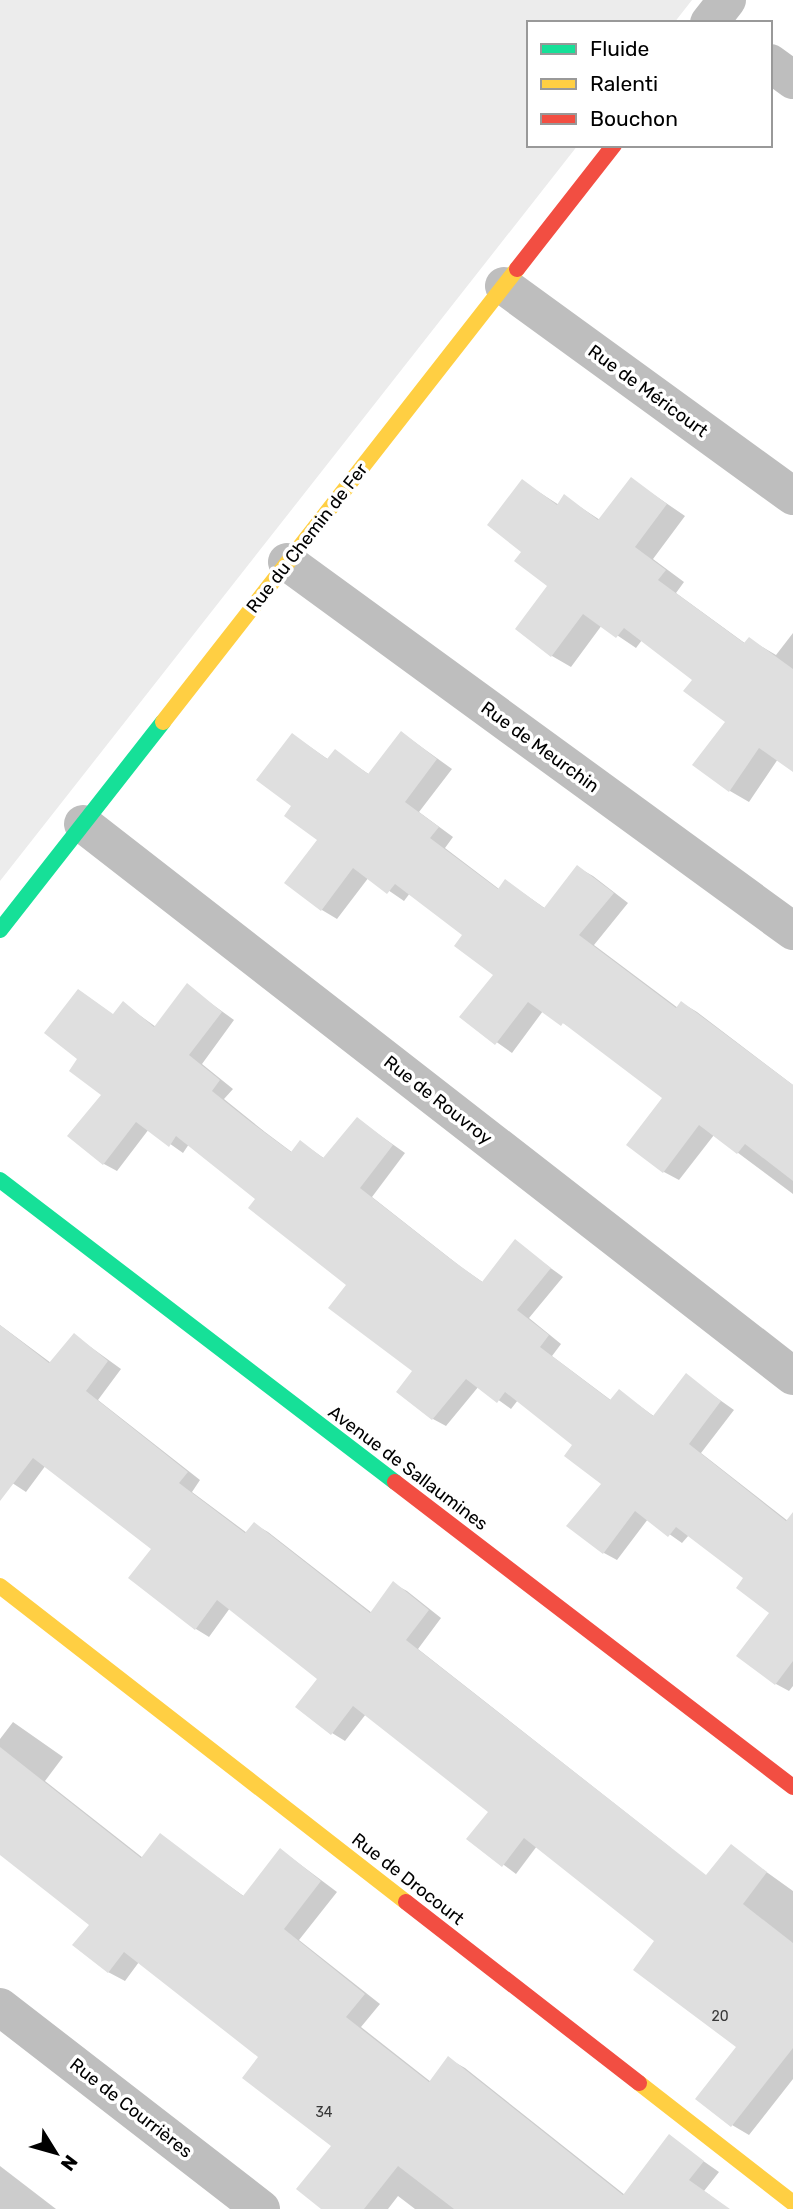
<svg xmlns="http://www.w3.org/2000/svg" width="793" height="2209" font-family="Rubik,sans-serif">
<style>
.green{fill:#ececec}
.shadow{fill:#0003}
.building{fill:#dfdfdf}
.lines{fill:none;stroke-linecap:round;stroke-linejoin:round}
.street{stroke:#bebebe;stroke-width:38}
.fast{stroke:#16e098;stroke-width:16}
.slow{stroke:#ffcf43;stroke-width:16}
.jam{stroke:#f24e42;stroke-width:16}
.labels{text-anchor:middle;stroke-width:7;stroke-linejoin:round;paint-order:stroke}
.number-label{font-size:14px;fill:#383838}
.street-label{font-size:18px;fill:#000;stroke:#fff}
</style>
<rect width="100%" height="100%" fill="#fff"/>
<path class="green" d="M 0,0 L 692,0 L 674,23 L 529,23 L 529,145 L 578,145 L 0,881 Z"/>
<g class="shadow">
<path d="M 631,479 L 685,516 L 653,559 L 684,582 L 676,593 L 746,644 L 749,639 L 776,655 L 793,633 L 793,769 L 778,759 L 749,802 L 730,791 L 727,722 L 695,679 L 642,640 L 636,648 L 602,625 L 571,667 L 552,656 L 550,586 L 524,551 L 522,481 L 559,505 L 565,497 L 600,520 Z"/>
<path d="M 402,733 L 452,769 L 419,812 L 453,837 L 445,848 L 499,889 L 506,881 L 546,909 L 577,867 L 593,876 L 628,903 L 594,945 L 678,1008 L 682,1003 L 697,1012 L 793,1085 L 793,1194 L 714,1135 L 679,1180 L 664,1172 L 664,1097 L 578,1032 L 543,1011 L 512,1053 L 461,1017 L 496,975 L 465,935 L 410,893 L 404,901 L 369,877 L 337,919 L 322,910 L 319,840 L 294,806 L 293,735 L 329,760 L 335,751 L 370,775 Z"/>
<path d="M 187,986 L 234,1020 L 202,1064 L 233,1089 L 224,1099 L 265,1132 L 293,1153 L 301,1142 L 325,1159 L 357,1119 L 405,1153 L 372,1197 L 461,1267 L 484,1283 L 515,1242 L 563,1277 L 529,1318 L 561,1344 L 552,1356 L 612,1401 L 619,1391 L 655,1417 L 686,1376 L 734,1410 L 701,1453 L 793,1525 L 793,1686 L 789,1691 L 776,1684 L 771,1613 L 746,1578 L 689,1535 L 682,1543 L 648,1519 L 617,1560 L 604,1553 L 603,1484 L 575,1445 L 518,1400 L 511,1409 L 479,1386 L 446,1426 L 433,1419 L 414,1371 L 349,1285 L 257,1198 L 189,1144 L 183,1153 L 149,1129 L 117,1171 L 104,1164 L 103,1095 L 114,1015 L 124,1004 L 156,1027 Z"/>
<path d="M 0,1325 L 51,1363 L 74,1335 L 121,1369 L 98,1400 L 200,1480 L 192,1492 L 247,1533 L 254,1524 L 268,1532 L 372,1613 L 394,1584 L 407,1591 L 441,1618 L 418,1649 L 671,1848 L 537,1846 L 516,1874 L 468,1838 L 490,1812 L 366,1714 L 345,1741 L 332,1733 L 319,1678 L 230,1608 L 209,1637 L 196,1629 L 154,1549 L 46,1465 L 26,1492 L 0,1475 Z"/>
<path d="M 13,1722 L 63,1757 L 45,1781 L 143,1858 L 160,1836 L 245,1897 L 281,1850 L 337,1892 L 299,1940 L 380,2004 L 361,2027 L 431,2082 L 449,2059 L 465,2068 L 625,2195 L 669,2137 L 719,2172 L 704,2191 L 710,2195 L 699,2209 L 415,2209 L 398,2196 L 388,2209 L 337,2209 L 333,2145 L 261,2057 L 139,1962 L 125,1981 L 108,1972 L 91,1924 L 0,1853 L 0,1739 Z"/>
<path d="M 744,1856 L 793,1891 L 793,2079 L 749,2135 L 732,2125 L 738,2047 Z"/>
<path d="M 0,2166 L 56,2209 L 0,2209 Z"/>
</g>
<g class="building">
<path d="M 631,477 L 667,504 L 635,547 L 666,570 L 658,580 L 744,643 L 749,637 L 793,669 L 793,772 L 759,748 L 729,792 L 692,765 L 725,722 L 683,691 L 692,680 L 624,628 L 616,638 L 583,614 L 551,657 L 515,629 L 547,586 L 514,561 L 521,552 L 487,525 L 522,479 L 557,505 L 564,494 L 598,520 Z"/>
<path d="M 401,731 L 437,759 L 405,802 L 439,827 L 430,838 L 498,889 L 505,879 L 544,908 L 577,865 L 614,893 L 579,935 L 676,1008 L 681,1001 L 793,1085 L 793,1181 L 745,1144 L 737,1154 L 699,1125 L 663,1173 L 626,1145 L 662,1098 L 563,1023 L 561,1026 L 528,1002 L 495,1045 L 459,1017 L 493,975 L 454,946 L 462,935 L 395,884 L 387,894 L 353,868 L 321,911 L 284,883 L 317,840 L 284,816 L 291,806 L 256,780 L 292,733 L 327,759 L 335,749 L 368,774 Z"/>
<path d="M 187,983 L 222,1012 L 189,1055 L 220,1080 L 212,1091 L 252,1123 L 291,1152 L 300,1140 L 323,1158 L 357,1117 L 393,1145 L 360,1188 L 448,1257 L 482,1282 L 515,1239 L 551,1268 L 517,1310 L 549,1335 L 540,1347 L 610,1400 L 619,1389 L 653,1416 L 686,1373 L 721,1401 L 689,1444 L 786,1521 L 793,1512 L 793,1661 L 775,1685 L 736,1656 L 769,1613 L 736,1588 L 743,1578 L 676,1527 L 668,1537 L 635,1511 L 603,1554 L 566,1526 L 601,1484 L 564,1456 L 572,1445 L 505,1392 L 497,1403 L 466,1379 L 432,1420 L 396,1392 L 412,1371 L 328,1308 L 346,1285 L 248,1208 L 255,1199 L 176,1136 L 169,1147 L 136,1122 L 103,1165 L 67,1136 L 101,1095 L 69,1071 L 77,1059 L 44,1033 L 78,989 L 113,1014 L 123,1001 L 154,1027 Z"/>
<path d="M 0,1325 L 49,1363 L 74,1333 L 108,1361 L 86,1391 L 188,1472 L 179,1483 L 245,1533 L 254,1522 L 370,1613 L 393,1581 L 429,1610 L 406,1640 L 706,1875 L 731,1844 L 767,1872 L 743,1904 L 793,1943 L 793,2048 L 731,2127 L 695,2099 L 736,2047 L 633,1970 L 654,1941 L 524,1838 L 502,1867 L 466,1839 L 488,1812 L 353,1706 L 331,1735 L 295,1707 L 317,1679 L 217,1600 L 195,1630 L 128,1578 L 151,1549 L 33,1458 L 0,1501 Z"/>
<path d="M 0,1747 L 141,1858 L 160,1833 L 243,1896 L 280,1848 L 321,1881 L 284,1929 L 365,1994 L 346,2017 L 429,2082 L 448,2056 L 623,2195 L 669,2134 L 704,2161 L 689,2180 L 730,2209 L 454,2209 L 398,2166 L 364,2209 L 321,2209 L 296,2189 L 331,2146 L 242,2078 L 258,2057 L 124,1952 L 108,1973 L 72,1945 L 89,1925 L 0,1855 Z"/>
</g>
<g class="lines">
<g class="street">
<path d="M 709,23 L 727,0"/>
<path d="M 770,63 L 793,80"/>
<path d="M 504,286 L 793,496"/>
<path d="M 287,562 L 793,931"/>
<path d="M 83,824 L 793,1376"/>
<path d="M 0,2007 L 261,2209"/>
</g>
<g class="fast">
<path d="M 0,930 L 163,722"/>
<path d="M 0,1180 L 395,1482"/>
</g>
<g class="slow">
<path d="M 163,722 L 517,269"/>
<path d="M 0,1586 L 406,1902"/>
<path d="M 639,2083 L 793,2203"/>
</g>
<g class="jam">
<path d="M 517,269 L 614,145"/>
<path d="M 395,1482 L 793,1787"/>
<path d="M 406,1902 L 639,2083"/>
</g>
</g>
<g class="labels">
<g class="number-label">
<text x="720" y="2021">20</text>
<text x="324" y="2117">34</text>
</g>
<g class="street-label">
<text transform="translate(648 391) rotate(36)" y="6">Rue de Méricourt</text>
<text transform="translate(307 538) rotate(-52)" y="6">Rue du Chemin de Fer</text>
<text transform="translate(540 747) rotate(36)" y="6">Rue de Meurchin</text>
<text transform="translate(438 1100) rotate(38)" y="6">Rue de Rouvroy</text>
<text transform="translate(408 1468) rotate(37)" y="6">Avenue de Sallaumines</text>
<text transform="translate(408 1879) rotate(38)" y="6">Rue de Drocourt</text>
<text transform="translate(131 2108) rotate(38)" y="6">Rue de Courrières</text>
</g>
</g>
<rect x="527" y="21" width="245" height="126" fill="#ffffff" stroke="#999999" stroke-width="2"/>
<rect x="541" y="44" width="35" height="10" fill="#16e098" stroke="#999999" stroke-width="2"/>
<text x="590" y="56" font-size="21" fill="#000000">Fluide</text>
<rect x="541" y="79" width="35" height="10" fill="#ffcf43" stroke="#999999" stroke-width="2"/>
<text x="590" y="91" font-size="21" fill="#000000">Ralenti</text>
<rect x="541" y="114" width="35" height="10" fill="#f24e42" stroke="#999999" stroke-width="2"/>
<text x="590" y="126" font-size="21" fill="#000000">Bouchon</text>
<g transform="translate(56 2153) rotate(127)" stroke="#ffffff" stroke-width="5" paint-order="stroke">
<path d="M0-5L12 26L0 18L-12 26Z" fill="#000000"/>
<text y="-10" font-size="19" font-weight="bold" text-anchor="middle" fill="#000000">N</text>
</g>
</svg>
